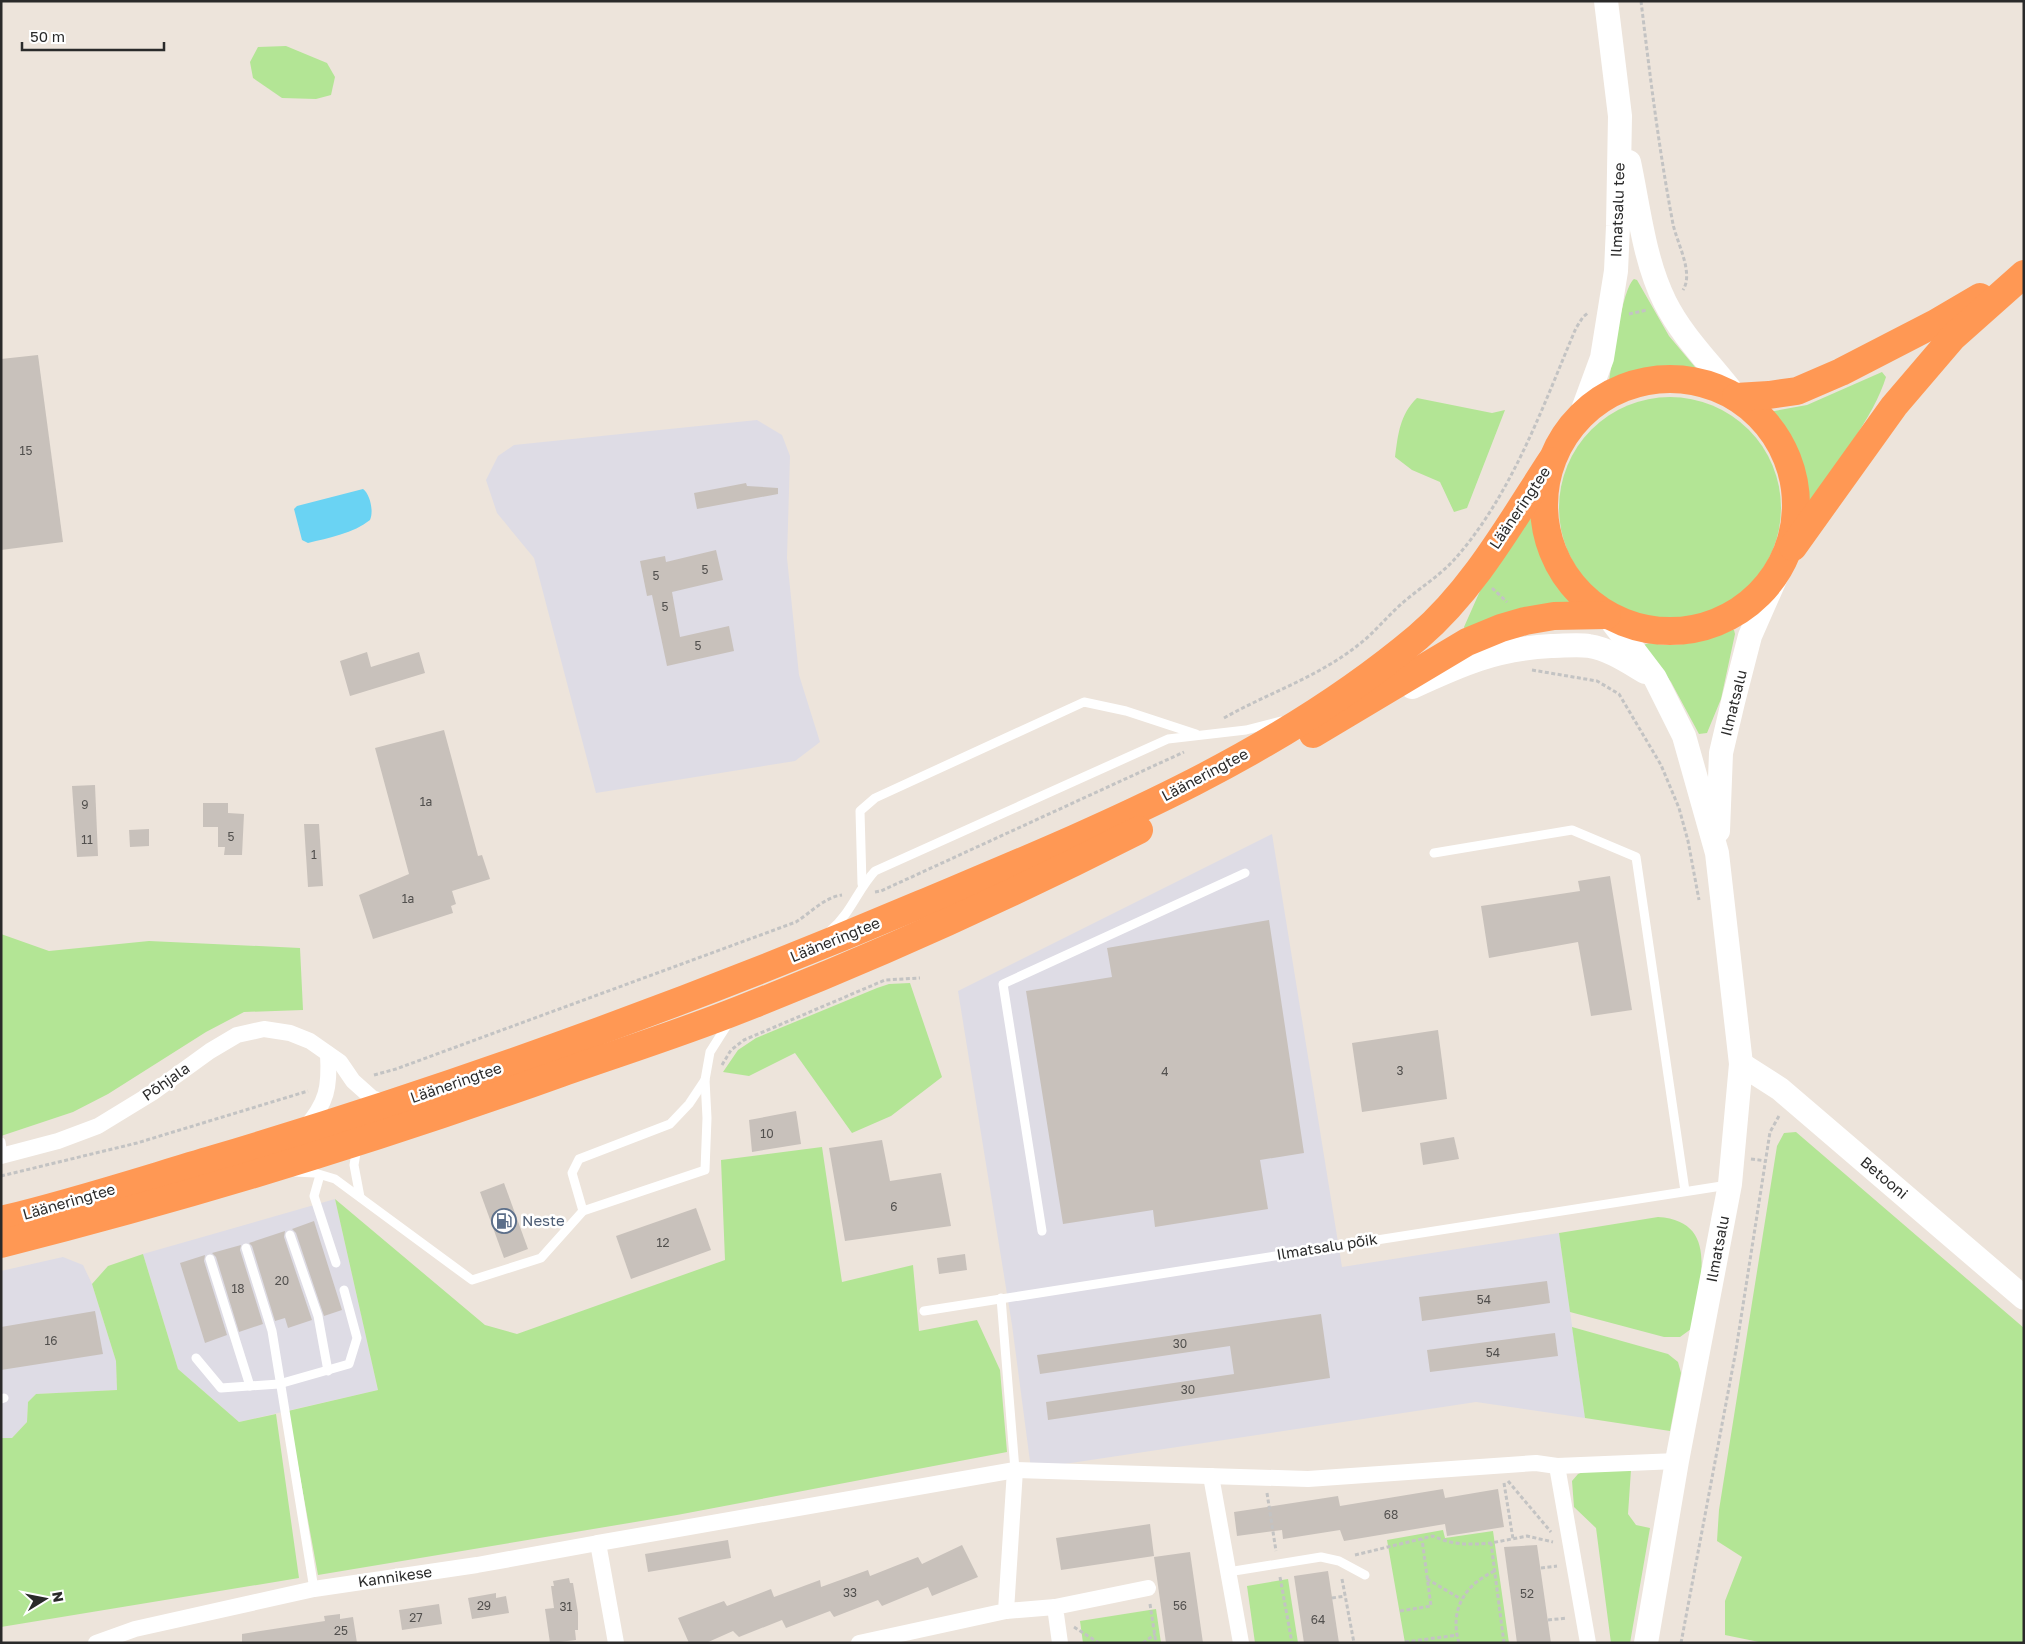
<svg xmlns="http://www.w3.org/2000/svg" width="2025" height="1644" font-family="'Golos Text',sans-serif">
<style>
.industrial{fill:#dedce5}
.green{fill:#b3e595}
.water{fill:#6ad3f3}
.building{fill:#c8c1bb}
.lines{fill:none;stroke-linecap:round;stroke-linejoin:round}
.path{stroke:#c3c3c3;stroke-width:3;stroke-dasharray:4 2.5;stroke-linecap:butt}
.lane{stroke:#fff;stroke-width:9}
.street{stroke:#fff;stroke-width:16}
.secondary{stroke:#fff;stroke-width:24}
.highway{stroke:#ff9854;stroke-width:28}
.labels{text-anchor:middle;stroke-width:5;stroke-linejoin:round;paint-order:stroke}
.number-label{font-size:12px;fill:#52504e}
.street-label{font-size:15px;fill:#2a2a2a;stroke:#fff}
.service-label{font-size:15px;fill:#4e5e75;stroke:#fff;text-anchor:start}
</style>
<rect width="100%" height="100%" fill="#ede4db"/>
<g class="industrial">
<path d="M 757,420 L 782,435 L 790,456 L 787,558 L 799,675 L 820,742 L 795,761 L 596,793 L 534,558 L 497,513 L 486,480 L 498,456 L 514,445 Z"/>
<path d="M 1272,834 L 1342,1267 L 1559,1233 L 1585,1418 L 1476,1402 L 1031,1469 L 1012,1325 L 958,991 Z"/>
<path d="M 335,1199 L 378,1390 L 239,1422 L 178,1369 L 143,1254 Z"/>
<path d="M 63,1257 L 83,1265 L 92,1284 L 116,1361 L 117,1390 L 36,1394 L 28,1402 L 27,1422 L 12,1438 L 1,1438 L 1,1271 Z"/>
</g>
<g class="green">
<path d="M 286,46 L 327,63 L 335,77 L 331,95 L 316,99 L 282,98 L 253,78 L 250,62 L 258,47 Z"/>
<path d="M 1634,279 L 1637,280 L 1669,336 L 1700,373 C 1668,368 1641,371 1612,384 L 1609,382 C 1612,364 1622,288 1634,279 Z"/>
<path d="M 1882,372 L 1886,377 C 1874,417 1835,465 1811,501 L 1808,502 C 1804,467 1789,439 1769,412 L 1807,405 Z"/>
<circle cx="1670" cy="508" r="111"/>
<path d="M 1417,398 L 1492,413 L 1505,410 L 1467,508 L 1454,512 L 1440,482 L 1412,470 L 1395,457 C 1398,434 1400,414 1417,398 Z"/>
<path d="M 1532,513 L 1537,538 L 1547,566 L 1570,603 L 1465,630 L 1464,627 L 1480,591 Z"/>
<path d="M 1732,630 L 1734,630 L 1735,634 L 1721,699 L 1707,733 L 1699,734 L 1671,682 L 1644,645 C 1650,641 1659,645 1667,645 C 1690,645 1711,639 1732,630 Z"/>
<path d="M 1,934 L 49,951 L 149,941 L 300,948 L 303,1010 L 244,1012 L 206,1032 L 108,1094 L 73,1112 L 1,1136 Z"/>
<path d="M 910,983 L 942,1077 L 891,1116 L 852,1133 L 795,1053 L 749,1076 L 723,1072 L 738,1050 L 756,1038 L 877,988 L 889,984 Z"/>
<path d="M 1796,1132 L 2024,1328 L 2024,1643 L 1764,1643 L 1725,1635 L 1725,1601 L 1742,1557 L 1717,1541 L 1719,1510 L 1777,1146 L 1784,1133 Z"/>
<path d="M 822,1147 L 842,1282 L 913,1265 L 919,1331 L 977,1320 L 1000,1370 L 1007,1452 L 677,1515 L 318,1575 L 288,1411 L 378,1390 L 335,1199 L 485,1325 L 517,1334 L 725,1260 L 721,1160 Z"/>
<path d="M 1658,1217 C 1723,1221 1698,1287 1691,1329 L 1680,1337 L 1664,1337 L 1570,1312 L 1559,1233 Z"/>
<path d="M 143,1254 L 178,1369 L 239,1422 L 276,1414 L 299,1578 L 1,1627 L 1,1438 L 12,1438 L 27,1422 L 28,1402 L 36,1394 L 117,1390 L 116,1361 L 92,1284 L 108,1266 Z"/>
<path d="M 1572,1327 L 1668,1354 L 1678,1362 L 1681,1373 L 1670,1431 L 1585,1418 Z"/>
<path d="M 1588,1470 L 1631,1470 L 1628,1514 L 1636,1525 L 1650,1528 L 1630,1643 L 1611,1643 L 1596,1528 L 1574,1507 L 1572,1481 L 1578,1474 Z"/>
<path d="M 1443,1530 L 1445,1538 L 1493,1531 L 1509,1643 L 1405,1643 L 1387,1540 Z"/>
<path d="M 1288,1579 L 1298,1643 L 1255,1643 L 1247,1586 Z"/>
<path d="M 1156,1609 L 1161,1643 L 1083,1643 L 1080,1621 Z"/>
</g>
<path class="water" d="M 363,489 C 370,494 374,511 370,520 C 354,533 328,538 308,543 L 302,540 L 294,509 L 297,506 Z"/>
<g class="building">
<path d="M 38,355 L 63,542 L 1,550 L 1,359 Z"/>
<path d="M 746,483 L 747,486 L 778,488 L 778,494 L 697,509 L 694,493 Z"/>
<path d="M 716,550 L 723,580 L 672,592 L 680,637 L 729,626 L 734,651 L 667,666 L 652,595 L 647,596 L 640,561 L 665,556 L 666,562 Z"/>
<path d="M 367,652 L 371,667 L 419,652 L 425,673 L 350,696 L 340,661 Z"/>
<path d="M 444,730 L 478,856 L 482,855 L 490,879 L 452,891 L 456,904 L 451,906 L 453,913 L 373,939 L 359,895 L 409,874 L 375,748 Z"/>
<path d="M 95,785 L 98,856 L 77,857 L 72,786 Z"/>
<path d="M 203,803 L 228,803 L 228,813 L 244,814 L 242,855 L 224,855 L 225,847 L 218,847 L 218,827 L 203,827 Z"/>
<path d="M 304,824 L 319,824 L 323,886 L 308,887 Z"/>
<path d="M 149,829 L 149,846 L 130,847 L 129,830 Z"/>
<path d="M 1610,876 L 1632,1010 L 1591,1016 L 1578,942 L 1489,958 L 1481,906 L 1580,891 L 1578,881 Z"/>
<path d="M 1269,920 L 1304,1153 L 1260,1160 L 1268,1209 L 1155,1227 L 1153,1210 L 1063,1224 L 1026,991 L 1112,977 L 1107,948 Z"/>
<path d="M 1438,1030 L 1447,1099 L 1362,1112 L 1352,1043 Z"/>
<path d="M 796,1111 L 801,1144 L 752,1152 L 749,1120 Z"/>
<path d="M 1454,1137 L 1459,1159 L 1423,1165 L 1420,1143 Z"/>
<path d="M 882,1140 L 890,1181 L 941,1173 L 951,1226 L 845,1241 L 829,1148 Z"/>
<path d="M 504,1183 L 528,1249 L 504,1258 L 480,1192 Z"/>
<path d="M 696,1208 L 711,1250 L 631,1279 L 616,1236 Z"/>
<path d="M 314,1221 L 342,1310 L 324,1316 L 296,1233 L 292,1229 Z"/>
<path d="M 285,1231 L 284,1237 L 312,1320 L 288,1328 L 285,1318 L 275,1321 L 252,1246 L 249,1243 Z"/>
<path d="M 241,1245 L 240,1250 L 263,1324 L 239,1332 L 216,1257 L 212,1253 Z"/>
<path d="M 965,1254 L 967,1270 L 939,1274 L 937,1258 Z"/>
<path d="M 205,1255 L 204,1261 L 227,1335 L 205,1343 L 180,1263 Z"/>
<path d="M 1547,1281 L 1550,1303 L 1422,1321 L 1419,1297 Z"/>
<path d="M 95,1311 L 103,1354 L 1,1370 L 1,1327 Z"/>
<path d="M 1321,1314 L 1330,1378 L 1048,1420 L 1046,1402 L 1234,1374 L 1230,1346 L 1040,1374 L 1037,1355 Z"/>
<path d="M 1555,1333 L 1558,1356 L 1430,1372 L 1427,1350 Z"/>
<path d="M 1443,1489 L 1445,1498 L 1498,1489 L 1504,1527 L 1447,1536 L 1445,1524 L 1344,1541 L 1340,1530 L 1283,1539 L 1282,1530 L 1237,1536 L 1234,1512 L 1338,1496 L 1340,1506 Z"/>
<path d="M 1150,1524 L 1154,1556 L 1061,1570 L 1056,1538 Z"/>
<path d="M 728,1540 L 731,1558 L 648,1572 L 645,1554 Z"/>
<path d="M 962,1545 L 978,1577 L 932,1596 L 928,1587 L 882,1606 L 878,1600 L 834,1617 L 830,1611 L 786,1628 L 782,1620 L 739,1637 L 733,1631 L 706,1643 L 689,1643 L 678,1618 L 724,1601 L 727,1606 L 771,1589 L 774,1597 L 820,1580 L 821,1587 L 868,1570 L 870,1576 L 918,1557 L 922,1564 Z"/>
<path d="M 1537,1545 L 1551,1643 L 1517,1643 L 1504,1547 Z"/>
<path d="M 1190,1552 L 1203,1643 L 1166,1643 L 1154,1557 Z"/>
<path d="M 1328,1571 L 1339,1643 L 1304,1643 L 1294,1576 Z"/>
<path d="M 569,1578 L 570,1583 L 573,1583 L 578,1613 L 578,1630 L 575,1630 L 576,1640 L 550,1643 L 545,1609 L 554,1608 L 551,1586 L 554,1586 L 553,1581 Z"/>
<path d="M 496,1593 L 496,1598 L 506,1596 L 509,1613 L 472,1619 L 468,1598 Z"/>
<path d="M 439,1604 L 442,1624 L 402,1630 L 399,1610 Z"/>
<path d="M 340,1614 L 340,1619 L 353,1617 L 357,1643 L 242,1643 L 242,1634 L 325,1621 L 324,1616 Z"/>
</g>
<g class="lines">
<g class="path">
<path d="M 1641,1 C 1650,76 1659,150 1673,224 C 1677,243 1694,273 1683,290"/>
<path d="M 1629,314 L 1647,310"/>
<path d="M 1492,588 L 1507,602"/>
<path d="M 1532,670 L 1597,681 L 1619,694 L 1661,765 L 1679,808 L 1688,841 L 1699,900"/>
<path d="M 1224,718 C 1268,693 1316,678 1357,646 C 1372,635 1384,620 1398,607 C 1415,591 1437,578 1453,561 C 1511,497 1543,406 1576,328 L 1583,317 L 1588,313"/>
<path d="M 875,892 L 881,891 L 1184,752"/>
<path d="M 722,1065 L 731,1050 L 744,1040 L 885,980 L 920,978"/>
<path d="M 374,1075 L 396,1069 L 796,922 C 810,913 825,897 842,895"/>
<path d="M 1751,1159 L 1766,1161"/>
<path d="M 1,1176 L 137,1143 L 308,1091"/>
<path d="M 1508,1481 L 1551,1532"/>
<path d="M 1504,1483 L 1513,1539"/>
<path d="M 1267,1493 L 1276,1551"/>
<path d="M 1355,1555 L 1433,1536 C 1452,1545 1470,1545 1491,1543"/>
<path d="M 1541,1568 L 1557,1566"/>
<path d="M 1280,1577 L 1292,1643"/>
<path d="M 1342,1579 L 1354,1643"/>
<path d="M 1427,1579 L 1461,1599"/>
<path d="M 1332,1598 L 1345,1596"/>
<path d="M 1150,1604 L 1156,1643"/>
<path d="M 1400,1611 L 1431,1606 L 1422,1539"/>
<path d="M 1548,1620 L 1567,1618"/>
<path d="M 1074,1627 L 1099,1643"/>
<path d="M 1405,1642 L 1458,1635"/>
<path d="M 1143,1643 L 1155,1634"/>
<path d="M 1459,1643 C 1449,1610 1465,1584 1495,1571"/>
<path d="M 1504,1643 L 1491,1543 L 1527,1536 L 1553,1542"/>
<path d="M 1681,1643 L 1736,1350 L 1770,1132 L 1779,1116"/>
</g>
<g class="lane">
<path d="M 1434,853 L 1572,830 L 1636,857 L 1685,1191"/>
<path d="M 862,884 L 860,811 L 875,798 L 1084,702 L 1126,711 L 1196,734"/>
<path d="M 831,930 C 851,913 858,889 875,871 L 1168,739 L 1246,730 L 1281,721"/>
<path d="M 1,1142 L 3,1155"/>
<path d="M 357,1147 L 354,1165 L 360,1197"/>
<path d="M 295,1172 L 315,1173 L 335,1179 L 472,1280 L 541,1258 L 583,1211 L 705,1170 L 707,1118 L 705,1080 L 710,1052 L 729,1022"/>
<path d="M 320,1175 L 314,1196 L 336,1263"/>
<path d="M 583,1211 L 572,1173 L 579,1159 L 670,1124 L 689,1104 L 705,1080"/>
<path d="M 1042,1231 L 1003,984 L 1245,873"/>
<path d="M 290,1235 L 318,1316 L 328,1371"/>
<path d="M 246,1248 L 272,1331 L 314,1589"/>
<path d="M 210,1259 L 250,1386"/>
<path d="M 1001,1298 L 1015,1470"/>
<path d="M 924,1311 L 1728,1185"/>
<path d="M 196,1358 L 221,1388 L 279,1384 L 349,1364 L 357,1338 L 344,1290"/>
<path d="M 1,1399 L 4,1398"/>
<path d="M 1228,1572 L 1321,1557 L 1339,1561 L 1365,1575"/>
</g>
<g class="street">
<path d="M 305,1128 C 327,1103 330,1087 328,1054"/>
<path d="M 1,1156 L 58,1141 L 98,1126 L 152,1093 L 210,1051 L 237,1035 L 264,1029 L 290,1033 L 310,1041 L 340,1062 L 353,1081 L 372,1098 L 390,1104"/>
<path d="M 1557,1466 L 1588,1643"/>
<path d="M 1211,1476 L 1241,1643"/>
<path d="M 598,1543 L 1015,1470 L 1308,1479 L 1536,1463 L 1557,1466 L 1677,1461"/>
<path d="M 1006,1611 L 1055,1607"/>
<path d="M 96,1643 L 135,1629 L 314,1589 L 477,1565 L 598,1543 L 616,1643"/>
<path d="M 859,1643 L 1006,1611 L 1015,1470"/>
<path d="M 1060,1643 L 1055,1607 L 1148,1588"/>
</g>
<g class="secondary">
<path d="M 1629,162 C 1639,209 1644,260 1665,302 C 1683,338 1712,365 1736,397"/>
<path d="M 1581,415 L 1602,358 L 1616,271 L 1618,226 L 1620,116 L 1606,1"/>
<path d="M 1607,615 L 1655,678 L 1684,736 L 1717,853 L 1741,1064 L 1730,1184 L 1677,1461 L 1646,1643"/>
<path d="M 1412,687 C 1462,664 1495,649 1551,646 C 1563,646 1578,644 1589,646 C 1609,649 1628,662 1645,672"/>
<path d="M 1718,831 L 1721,753 L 1733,702 L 1750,636 L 1783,561"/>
<path d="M 1741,1064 L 1780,1089 L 2024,1298"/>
</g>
<g class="highway">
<circle cx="1670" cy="505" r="126"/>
<path d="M 1736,397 L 1769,395 L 1797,391 L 1841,372 L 1934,324 L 1980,297"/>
<path d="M 1793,547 L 1894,406 L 1953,337 L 2024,274"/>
<path d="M 1313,734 L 1467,642 L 1501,628 L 1525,621 L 1554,616 L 1607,615"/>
<path d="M 1,1220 C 73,1203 143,1180 214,1159 C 455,1087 690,1002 921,904 C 1094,831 1272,760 1418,637 C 1474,589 1511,522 1551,461"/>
<path d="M 1,1244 C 191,1196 377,1139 561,1073 C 621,1052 681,1033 739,1010 C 875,957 1009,896 1139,830"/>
</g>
</g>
<defs>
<symbol id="fuel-ring" viewBox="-11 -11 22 22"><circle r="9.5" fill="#fff" stroke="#5c6f8a" stroke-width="1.5"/><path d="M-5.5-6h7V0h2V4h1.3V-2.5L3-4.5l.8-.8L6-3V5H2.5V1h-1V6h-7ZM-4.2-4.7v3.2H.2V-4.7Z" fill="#5c6f8a"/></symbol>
</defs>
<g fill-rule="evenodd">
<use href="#fuel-ring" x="490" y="1207" width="28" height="28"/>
</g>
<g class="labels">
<g class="number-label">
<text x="26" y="455">15</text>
<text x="705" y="574">5</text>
<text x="656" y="580">5</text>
<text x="665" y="611">5</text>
<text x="698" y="650">5</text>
<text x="426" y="806">1a</text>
<text x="85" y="809">9</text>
<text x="231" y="841">5</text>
<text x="87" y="844">11</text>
<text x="314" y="859">1</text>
<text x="408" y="903">1a</text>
<text x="1400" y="1075">3</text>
<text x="1165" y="1076">4</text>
<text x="767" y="1138">10</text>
<text x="894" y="1211">6</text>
<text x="663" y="1247">12</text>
<text x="282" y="1285">20</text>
<text x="238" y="1293">18</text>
<text x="1484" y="1304">54</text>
<text x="51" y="1345">16</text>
<text x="1180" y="1348">30</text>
<text x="1493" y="1357">54</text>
<text x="1188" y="1394">30</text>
<text x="1391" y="1519">68</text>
<text x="850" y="1597">33</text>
<text x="1527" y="1598">52</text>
<text x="484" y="1610">29</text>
<text x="1180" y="1610">56</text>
<text x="566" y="1611">31</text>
<text x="416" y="1622">27</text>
<text x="1318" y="1624">64</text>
<text x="341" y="1635">25</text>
</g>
<g class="street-label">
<text transform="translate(1618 210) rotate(-88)" y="5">Ilmatsalu tee</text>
<text transform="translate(1520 508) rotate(-56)" y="5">Lääneringtee</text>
<text transform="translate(1734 703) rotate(-76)" y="5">Ilmatsalu</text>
<text transform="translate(1205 775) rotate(-28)" y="5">Lääneringtee</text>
<text transform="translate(835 940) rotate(-22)" y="5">Lääneringtee</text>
<text transform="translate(166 1082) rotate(-35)" y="5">Põhjala</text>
<text transform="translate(456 1083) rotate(-19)" y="5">Lääneringtee</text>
<text transform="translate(1884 1178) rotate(40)" y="5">Betooni</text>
<text transform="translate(69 1202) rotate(-16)" y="5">Lääneringtee</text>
<text transform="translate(1327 1247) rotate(-9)" y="5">Ilmatsalu põik</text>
<text transform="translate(1718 1249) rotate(-79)" y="5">Ilmatsalu</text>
<text transform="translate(395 1577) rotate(-8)" y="5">Kannikese</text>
</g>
<g class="service-label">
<text x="522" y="1226">Neste</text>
</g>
</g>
<rect width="2025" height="1644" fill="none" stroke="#2a2a2a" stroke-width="5"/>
<g transform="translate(45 1599) rotate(80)" stroke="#ffffff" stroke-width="4" paint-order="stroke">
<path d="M0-4L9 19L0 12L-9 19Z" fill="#2a2a2a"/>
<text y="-8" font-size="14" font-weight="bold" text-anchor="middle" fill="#2a2a2a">N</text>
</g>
<path d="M22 42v8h142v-8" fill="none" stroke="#2a2a2a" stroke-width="2.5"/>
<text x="30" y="42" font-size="15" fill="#2a2a2a" stroke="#ffffff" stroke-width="4" paint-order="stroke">50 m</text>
</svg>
